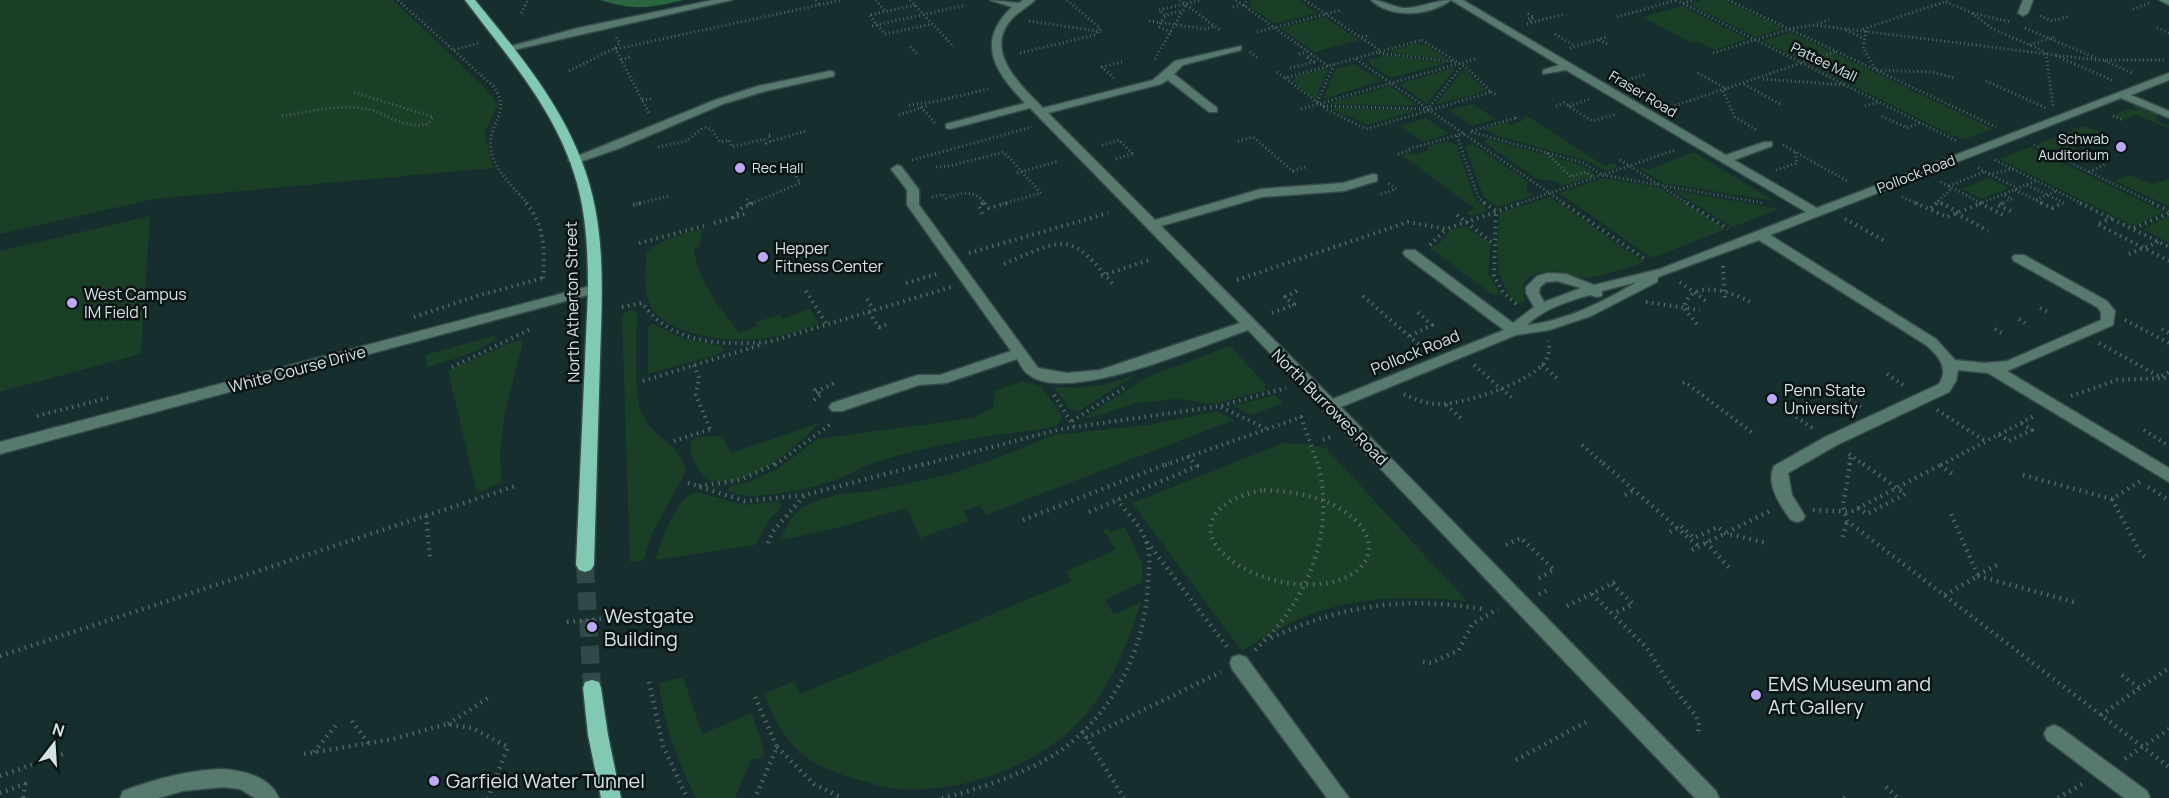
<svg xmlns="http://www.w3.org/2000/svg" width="2169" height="798" font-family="Manrope,sans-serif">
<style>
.green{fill:#1a3e26}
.forest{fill:#29663e}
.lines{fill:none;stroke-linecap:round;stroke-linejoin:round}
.major-tunnel{stroke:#334949;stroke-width:18;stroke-dasharray:18 9;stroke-linecap:butt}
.minor-casing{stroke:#354b4b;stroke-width:3}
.major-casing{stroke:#354b4b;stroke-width:3}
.path-far2{stroke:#516665;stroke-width:3;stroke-dasharray:1 3;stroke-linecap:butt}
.path-far1{stroke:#516665;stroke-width:4;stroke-dasharray:1.5 4.5;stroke-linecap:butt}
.path{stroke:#516665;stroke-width:4.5;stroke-dasharray:1.5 5;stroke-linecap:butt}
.minor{fill:#58796e;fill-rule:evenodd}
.major{fill:#82c9b3;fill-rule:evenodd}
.path-bridge{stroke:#516665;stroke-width:4.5;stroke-dasharray:1.5 5;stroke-linecap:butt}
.poi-dot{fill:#bda9f5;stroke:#0a1414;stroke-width:2}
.labels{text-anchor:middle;stroke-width:5;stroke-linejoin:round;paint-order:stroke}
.far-street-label{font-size:14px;fill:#d5e3e2;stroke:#0a1414}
.far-poi-label{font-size:14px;fill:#d5e3e2;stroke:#0a1414;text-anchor:end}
.poi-label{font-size:16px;fill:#d5e3e2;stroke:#0a1414;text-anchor:start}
.street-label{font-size:16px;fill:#d5e3e2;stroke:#0a1414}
.near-poi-label{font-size:20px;fill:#d5e3e2;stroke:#0a1414;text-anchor:start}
</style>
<rect width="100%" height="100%" fill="#162e2e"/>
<g class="green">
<path d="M 0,0 L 393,0 L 482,85 L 498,104 L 484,133 L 493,168 L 154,199 L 0,234 Z"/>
<path d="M 1252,0 L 1299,0 L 1317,13 L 1275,24 L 1249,6 Z"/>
<path d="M 1702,0 L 1723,0 L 1783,28 L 1756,37 L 1689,4 Z"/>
<path d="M 1682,6 L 1747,39 L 1714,50 L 1698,41 L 1692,43 L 1642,17 Z"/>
<path d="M 1324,17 L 1359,40 L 1315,52 L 1280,28 Z"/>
<path d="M 1791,32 L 1993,129 L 1962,140 L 1763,41 Z"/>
<path d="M 1414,44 L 1426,45 L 1449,60 L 1388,52 Z"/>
<path d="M 1385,55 L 1447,63 L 1391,78 L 1370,64 L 1369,60 Z"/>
<path d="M 1354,64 L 1382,81 L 1323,99 L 1336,69 Z"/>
<path d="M 1456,67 L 1427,104 L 1399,84 Z"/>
<path d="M 1326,68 L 1328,70 L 1315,99 L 1293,81 L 1297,76 Z"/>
<path d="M 1464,69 L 1486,91 L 1435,105 Z"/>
<path d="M 1390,86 L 1419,106 L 1327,104 Z"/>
<path d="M 1472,104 L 1496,119 L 1472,126 L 1449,110 Z"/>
<path d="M 2138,105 L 2158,113 L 2156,120 L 2169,126 L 2169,128 L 2136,115 L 2124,120 L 2113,115 L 2129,109 L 2139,111 L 2133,107 Z"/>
<path d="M 1329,108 L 1418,110 L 1368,125 Z"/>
<path d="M 1527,116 L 1605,166 L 1614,163 L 1618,167 L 1604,171 L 1590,162 L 1494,135 L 1485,129 L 1506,122 L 1510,125 L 1524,120 L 1522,118 Z"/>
<path d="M 1426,118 L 1449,134 L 1423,142 L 1400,126 Z"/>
<path d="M 2084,126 L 2104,133 L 2088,139 L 2081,137 L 2066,143 L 2083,154 C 2064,162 2055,153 2037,144 Z"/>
<path d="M 1488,139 L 1582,165 L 1597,175 L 1563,186 L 1554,181 L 1537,179 L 1483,141 Z"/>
<path d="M 1447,141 L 1457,146 L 1475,200 L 1488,210 L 1471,216 L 1467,213 L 1475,209 L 1402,155 L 1409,153 L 1413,155 L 1429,150 L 1426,147 Z"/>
<path d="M 1473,144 L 1528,182 L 1526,190 L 1532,196 L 1497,207 L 1483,196 L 1465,146 Z"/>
<path d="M 2030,147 L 2160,210 L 2161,213 L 2136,225 L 2130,224 L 1999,159 Z"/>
<path d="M 1694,152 L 1774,201 L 1663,183 L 1639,168 L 1643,167 L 1647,170 Z"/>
<path d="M 2129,175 L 2153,184 L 2169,179 L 2169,206 L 2114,181 Z"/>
<path d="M 1603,178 L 1658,187 L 1726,229 L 1652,258 L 1559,193 Z"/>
<path d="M 1989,178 L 2009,188 L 1982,199 L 1962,189 Z"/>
<path d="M 1673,190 L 1780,209 L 1732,227 Z"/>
<path d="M 1550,197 L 1644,262 C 1634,266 1588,280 1581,278 C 1575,277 1569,273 1563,272 C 1544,269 1513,274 1526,300 L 1518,304 C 1491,279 1498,246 1499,213 Z"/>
<path d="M 150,216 L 141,354 L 0,392 L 0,251 Z"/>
<path d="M 2169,216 L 2169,243 L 2143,229 L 2168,216 Z"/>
<path d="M 1465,226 L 1491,244 L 1488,274 L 1500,293 L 1494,296 L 1430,248 L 1439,244 L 1449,231 Z"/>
<path d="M 703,229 L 699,247 L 694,248 C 696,279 721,309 739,333 L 757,326 L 755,322 L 780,315 L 782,319 L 810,308 L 819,324 C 800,330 780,337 760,339 C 728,342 661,337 648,300 C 644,288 646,267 646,254 C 660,237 683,235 703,229 Z"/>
<path d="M 633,310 L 637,313 C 637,338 632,399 644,418 C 657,441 679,442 686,471 L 652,534 L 643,561 L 630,562 L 622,317 L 625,312 Z"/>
<path d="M 652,323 L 682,338 L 721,346 L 724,350 L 716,355 L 648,374 L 648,327 Z"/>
<path d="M 493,336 L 496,337 L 495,340 C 475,353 450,361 427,367 L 425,355 Z"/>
<path d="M 520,340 L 523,342 L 504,417 L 500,456 L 502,482 L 477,493 L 448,371 L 512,342 Z"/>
<path d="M 1230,346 L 1266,385 L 1264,386 L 1267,390 L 1213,404 L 1177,399 L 1138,403 L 1085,419 L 1086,416 L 1147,377 Z"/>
<path d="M 1139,373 L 1079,411 L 1070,409 L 1054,387 C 1086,389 1110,385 1139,373 Z"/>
<path d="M 1024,381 L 1041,386 L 1060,413 L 1062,418 L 1056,426 C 1025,433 992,434 961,441 C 933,447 904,453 876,462 C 863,466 852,474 838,479 C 816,487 746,505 727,490 L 732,485 L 748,482 L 779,468 L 817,439 L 973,418 L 993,407 L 995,390 Z"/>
<path d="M 1275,395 L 1283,403 L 1251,415 L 1233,406 Z"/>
<path d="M 1217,411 L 1234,420 L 986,515 L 980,506 L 964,511 L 969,521 L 920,538 L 907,508 L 840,527 L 779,541 L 791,519 L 801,508 L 818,500 L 841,494 L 872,491 L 951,474 L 1013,452 L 1053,435 L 1148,425 Z"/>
<path d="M 819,423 C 795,448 752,488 713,481 C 699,478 682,446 695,438 C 703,434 714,438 722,436 L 731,453 Z"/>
<path d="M 1286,442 L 1288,444 L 1300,443 L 1326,448 L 1467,601 C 1415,597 1362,595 1312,614 C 1287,622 1265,638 1242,651 L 1132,503 Z"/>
<path d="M 698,492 L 743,505 L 779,501 L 781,507 L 768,522 L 755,545 L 655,560 C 663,540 674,495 698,492 Z"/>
<path d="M 1125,527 L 1142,563 L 1143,582 L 1105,600 L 1114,614 L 1141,602 C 1125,651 1106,701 1065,735 C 1022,771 956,793 900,789 C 885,788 870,783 856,779 C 833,773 813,765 796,748 C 780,733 772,713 764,694 L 794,681 L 800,694 L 1072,581 L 1066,571 L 1116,550 L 1103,530 L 1108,528 L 1110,532 Z"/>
<path d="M 683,677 L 702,734 L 752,713 L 765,753 L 759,759 L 751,760 L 735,798 L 696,798 C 677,761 664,724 659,683 Z"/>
</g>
<path class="forest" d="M 600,0 L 684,0 C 648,8 636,11 600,0 Z"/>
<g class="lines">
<path class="major-tunnel" d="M 585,565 L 592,688"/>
<defs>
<g id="minor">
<path d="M 713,0 L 732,0 L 509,51 L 504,48 L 578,28 Z"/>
<path d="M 990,0 L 1019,3 L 1023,0 L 1035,0 C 1027,8 1017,12 1010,21 C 984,52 1022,87 1043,108 L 1153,80 L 1175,61 L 1241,46 L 1241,50 L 1183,65 L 1174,74 L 1217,108 L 1217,112 L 1209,112 L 1168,80 L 1161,84 L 1048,113 L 1155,220 L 1261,189 L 1343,183 L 1373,174 L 1377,175 L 1377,181 L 1344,191 L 1262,197 L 1161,226 L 1333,399 L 1504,330 L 1405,256 L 1403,253 L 1405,250 L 1415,250 L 1513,323 L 1534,307 L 1526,293 L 1526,287 L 1537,276 L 1548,273 L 1566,274 L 1594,285 L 1660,269 L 1806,212 L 1566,70 L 1543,74 L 1543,70 L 1559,65 L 1451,0 L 1463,0 L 1726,155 L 1764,142 L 1772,142 L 1772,146 L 1734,160 L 1817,208 L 2169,73 L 2169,80 L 2131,95 L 2169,111 L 2169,118 L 2121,98 L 1770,235 L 1936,339 L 1955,360 L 1985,363 L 2007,361 L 2101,320 L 2101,312 L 2097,307 L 2014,261 L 2012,258 L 2014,255 L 2024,255 L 2107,301 L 2115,311 L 2113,325 L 2007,371 L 2169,468 L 2169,482 L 1988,373 L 1958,370 L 1956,381 L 1949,392 L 1837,445 L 1788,473 L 1792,495 L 1805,516 L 1803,520 L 1797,522 L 1791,520 C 1781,507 1765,484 1774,466 L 1825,437 L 1939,384 C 1949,368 1939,356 1926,345 L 1759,240 L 1658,277 L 1657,282 L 1591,316 L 1549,330 L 1516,335 L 1341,407 L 1716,791 L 1719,798 L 1695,798 L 1248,330 C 1204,345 1066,406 1028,374 C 1023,371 1020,364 1017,359 L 946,383 L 919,385 L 842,411 L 832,411 L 829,407 L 832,403 L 918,375 L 940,375 L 1011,351 L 907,205 L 907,190 L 891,169 L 897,165 L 901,166 L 919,190 L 919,205 L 1038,368 L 1067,373 L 1100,370 L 1240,323 L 1030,108 L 950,129 L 946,128 L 946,124 L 1025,103 C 995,72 975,42 1012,7 ZM 1557,281 L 1581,288 L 1544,302 L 1539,293 L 1540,287 L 1546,282 ZM 1637,282 C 1604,301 1566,321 1527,325 C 1544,309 1568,301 1590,295 L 1597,297 L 1602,296 L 1602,291 Z"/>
<path d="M 1371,0 C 1383,0 1392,7 1403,8 C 1419,9 1434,0 1451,0 C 1430,16 1391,19 1371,0 Z"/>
<path d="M 2023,0 L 2033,0 L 2028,13 L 2023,16 L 2018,13 Z"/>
<path d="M 2159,0 L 2169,0 L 2169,5 Z"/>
<path d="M 830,71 L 834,72 L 834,76 L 766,91 L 723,104 L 620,148 L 574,164 L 568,160 L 715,100 L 758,86 Z"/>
<path d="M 594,285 L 599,286 L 601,289 L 599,292 L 0,454 L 0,442 Z"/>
<path d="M 1239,655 L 1246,657 L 1349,798 L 1327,798 L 1232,669 L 1230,663 L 1232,657 Z"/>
<path d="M 2054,725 L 2061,728 L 2147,791 L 2150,798 L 2124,798 L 2047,740 L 2044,734 L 2047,728 Z"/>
<path d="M 223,769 C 244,771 269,776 279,798 L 255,798 L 240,789 L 223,787 L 183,791 L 158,798 L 120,798 L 123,791 C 155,779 188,770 223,769 Z"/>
</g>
<g id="major">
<path d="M 465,0 L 475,0 C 516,50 559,101 582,162 C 607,226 602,294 600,360 C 598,429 596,497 594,565 L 591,570 L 585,572 L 579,570 L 576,565 L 588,291 C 588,258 587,224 579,191 C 561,116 510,60 465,0 Z"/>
<path d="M 592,680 L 599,682 L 601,688 L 608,735 L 621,798 L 601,798 L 588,735 L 583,688 L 585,682 Z"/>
</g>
</defs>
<use href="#minor" class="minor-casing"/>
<use href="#major" class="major-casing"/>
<g class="path-far2">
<path d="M 398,0 L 494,87 C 512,114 487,123 491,150 C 494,170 515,189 528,204"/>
<path d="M 816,0 L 820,5"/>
<path d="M 876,0 L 886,12"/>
<path d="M 910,0 L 954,47"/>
<path d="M 1180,0 L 1221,31"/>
<path d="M 1236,0 L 1328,66"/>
<path d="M 1305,0 L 1381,51"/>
<path d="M 1676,0 L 1957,141"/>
<path d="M 1728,0 L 1996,127"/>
<path d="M 1946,2 L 1970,12 L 1993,29 L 2043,51"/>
<path d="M 1683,3 L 1695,0"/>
<path d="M 915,5 L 869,15 L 885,34 L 932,24"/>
<path d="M 1244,6 L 1247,0"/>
<path d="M 1233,7 L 1241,5"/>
<path d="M 2133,9 L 2150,3"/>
<path d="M 521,13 L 528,0"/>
<path d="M 1973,13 L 2010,22"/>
<path d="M 1528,14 L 1534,18 L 1528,19 L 1533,22"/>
<path d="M 1165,15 L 1159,10 L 1201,0"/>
<path d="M 2040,16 L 2052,21 L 2070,16"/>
<path d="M 1617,17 L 1676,0"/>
<path d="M 1029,21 L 1104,32"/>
<path d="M 1149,21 L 1206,29 L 1215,26"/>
<path d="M 1527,24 L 1564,14"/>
<path d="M 1817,24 L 1829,20"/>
<path d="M 872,26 L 966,5"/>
<path d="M 2025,28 L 2098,59"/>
<path d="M 2157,28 L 2169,33"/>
<path d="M 1863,29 L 1947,1"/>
<path d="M 1846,30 L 1864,39"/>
<path d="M 1866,31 L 1863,48 L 1876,70 L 1933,72 L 1954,78"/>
<path d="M 1171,32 L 1159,27 C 1163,15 1170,13 1182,11"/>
<path d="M 1257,32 L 1341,10"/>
<path d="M 1555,34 L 1575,46"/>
<path d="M 1362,37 L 1370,35"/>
<path d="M 1422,40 L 1468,69 L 1491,92 L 1366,129 L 1328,110 L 1285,78 Z"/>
<path d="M 1599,40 L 1608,44"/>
<path d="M 2030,45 L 2054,37"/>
<path d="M 910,47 L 919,55"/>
<path d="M 615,48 L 650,115"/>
<path d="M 1570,48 L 1606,37"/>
<path d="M 616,49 L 842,0"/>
<path d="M 454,50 L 478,43"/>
<path d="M 1250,52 L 1259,59"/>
<path d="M 1020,53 L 1095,35 L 1100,28 L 1067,0"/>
<path d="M 1379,53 L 1455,62"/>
<path d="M 1713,53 L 1790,29 L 1814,25 L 2096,60 L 2165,60"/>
<path d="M 2046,53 L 2053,106"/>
<path d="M 1299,54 L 1307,52"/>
<path d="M 2056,56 L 2112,80"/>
<path d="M 1155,59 L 1186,5"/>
<path d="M 1356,59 L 1565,204"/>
<path d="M 621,60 L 630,57"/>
<path d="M 2105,61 L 2134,74"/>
<path d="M 1290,68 L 1314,62 L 1306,57 L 1312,55"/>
<path d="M 569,71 L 615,48 L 620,43 L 616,37"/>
<path d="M 1277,72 L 1285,78"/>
<path d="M 1698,73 L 1727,89"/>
<path d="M 1114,78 L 1102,67 L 1122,62"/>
<path d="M 1763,79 L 1845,85"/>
<path d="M 1624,81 L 1646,74"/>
<path d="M 1986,81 L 2046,108"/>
<path d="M 1744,84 L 1780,104"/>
<path d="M 1723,91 L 1735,117 L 1758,131"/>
<path d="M 1491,92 L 1498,96"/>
<path d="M 642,100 L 651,99"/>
<path d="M 1317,102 L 1334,65"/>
<path d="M 909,105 L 938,101 L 988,89"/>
<path d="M 1323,106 L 1428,109 L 1462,66"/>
<path d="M 1556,106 L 1564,103 L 1592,121 L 1617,114"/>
<path d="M 1569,106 L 1590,99"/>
<path d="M 1865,106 L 1879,102"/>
<path d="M 921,107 L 935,123"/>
<path d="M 1671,107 L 1837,51"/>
<path d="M 1301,109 L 1475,59"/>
<path d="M 899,115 L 929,105"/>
<path d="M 282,116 C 308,112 335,105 361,108 C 386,111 402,130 428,124 L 433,117 L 353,92"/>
<path d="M 1882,116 L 1907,128 L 1921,122"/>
<path d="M 2113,116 L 2123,120"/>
<path d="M 705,127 L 712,130 L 720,142 L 729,140 L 732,147 L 764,139 L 766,143 L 806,131"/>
<path d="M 1472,131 L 1515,118 L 1513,117"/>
<path d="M 1471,132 L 1584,163 L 1602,175 L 1763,203"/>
<path d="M 770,135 L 768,135 L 771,141"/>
<path d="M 1457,136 L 1479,199 L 1486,204"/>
<path d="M 1238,141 L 1253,137 L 1296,174"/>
<path d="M 1102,145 L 1119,140 L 1133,154"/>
<path d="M 1783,145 L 1849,182"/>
<path d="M 2034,145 L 2155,204"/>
<path d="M 658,147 L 687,141 L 704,127"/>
<path d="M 1409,149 L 1465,133"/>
<path d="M 1547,153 L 1571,177 L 1586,172 L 1594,178"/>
<path d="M 1398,154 L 1410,150"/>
<path d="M 1116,159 L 1135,153"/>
<path d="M 912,160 L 1032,127"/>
<path d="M 1620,160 L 1658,184"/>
<path d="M 1995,160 L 2083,204"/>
<path d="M 936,167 L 949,166 L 1004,152 L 1041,193 L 1002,204"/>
<path d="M 1978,168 L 2017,188"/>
<path d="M 1776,170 L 1797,163 L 1795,152"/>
<path d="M 1293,171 L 1306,167"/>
<path d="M 2089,172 L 2106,164"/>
<path d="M 1017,173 L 1059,161"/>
<path d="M 1989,174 L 2014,169"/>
<path d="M 1941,182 L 1983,204"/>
<path d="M 2027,185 L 2064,203 L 2061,204"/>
<path d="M 1949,186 L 1984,172"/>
<path d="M 1664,188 L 1689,204"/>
<path d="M 2015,190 L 2044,204"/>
<path d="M 1381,194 L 1396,189 L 1388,183"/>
<path d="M 932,197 L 943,194 L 946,198 C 965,193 972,188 986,204"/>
<path d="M 1902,197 L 1918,204"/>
<path d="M 747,199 L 750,204"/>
<path d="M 2036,200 L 2056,191"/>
<path d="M 1938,201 L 1944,204"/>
<path d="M 636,204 L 669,196"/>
<path d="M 751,204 L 800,183 L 793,171 L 802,168"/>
<path d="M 981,204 L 984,202"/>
<path d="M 1518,204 L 1675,150"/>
<path d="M 1935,204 L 1952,188"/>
<path d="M 1979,204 L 2036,181"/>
<path d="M 2000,204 L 2012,199 L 2003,194"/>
</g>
<g class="path-far1">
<path d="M 526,203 C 545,225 545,252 543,280"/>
<path d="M 749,203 L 750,205"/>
<path d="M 983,203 L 979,206 L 984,218"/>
<path d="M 984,203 L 989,208 L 1008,203"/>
<path d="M 1484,203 L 1496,211 L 1494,276 L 1503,292 L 1518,306"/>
<path d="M 1563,203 L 1646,260"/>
<path d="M 1687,203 L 1728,229"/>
<path d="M 1915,203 L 1947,217 L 1982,203"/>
<path d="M 1941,203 L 1958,212"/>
<path d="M 1980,203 L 2003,215"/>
<path d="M 2003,203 L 1998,205 L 2011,211"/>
<path d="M 2041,203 L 2052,208 L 2063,203"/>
<path d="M 2080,203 L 2169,247"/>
<path d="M 2152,203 L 2169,211"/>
<path d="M 633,205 L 642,203"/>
<path d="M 1931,208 L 1937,203"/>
<path d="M 1956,213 L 1988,231"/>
<path d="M 1457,215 L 1494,244"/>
<path d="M 733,218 L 742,208 L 754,203"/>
<path d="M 2112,218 L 2097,224 L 2169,261"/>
<path d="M 1845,219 L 1887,242"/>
<path d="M 714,223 L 746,214"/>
<path d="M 2134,228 L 2169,213"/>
<path d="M 639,243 L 704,226"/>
<path d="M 1430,245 L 1446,229"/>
<path d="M 969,253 L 1108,213"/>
<path d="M 2129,254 L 2158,242"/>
<path d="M 1004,264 C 1068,236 1070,232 1115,287"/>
<path d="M 1723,266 L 1725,300"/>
<path d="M 1101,276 L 1152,259"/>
<path d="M 1237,280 L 1408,222 L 1446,229 L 1522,203"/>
<path d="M 1680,282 L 1706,301"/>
<path d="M 906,283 L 940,273"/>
<path d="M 806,291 L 827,325"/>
<path d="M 1363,296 L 1424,349"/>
<path d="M 867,299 L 874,310"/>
<path d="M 1646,302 L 1700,310"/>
<path d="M 1294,305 L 1285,297 L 1300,289"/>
<path d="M 622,307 L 642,303 C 673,345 720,345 769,342 L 951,287"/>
<path d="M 2040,308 L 2048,312"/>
<path d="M 869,312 L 882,332"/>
<path d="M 1272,313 L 1298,303"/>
<path d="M 414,317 L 477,296 L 543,278"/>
<path d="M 2019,319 L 2025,323"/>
<path d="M 2125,320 L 2169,343"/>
<path d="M 1697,324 L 1684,308 C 1691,277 1731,292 1750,302"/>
<path d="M 879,327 L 888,324"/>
<path d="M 1995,329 L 2002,333"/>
<path d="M 2162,329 L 2169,333"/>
<path d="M 1410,336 L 1432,325 L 1416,311"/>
<path d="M 2099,343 L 2160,377 L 2169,372"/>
<path d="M 694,365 L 699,378 L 696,395 L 710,429"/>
<path d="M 1474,365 L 1512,398"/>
<path d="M 1542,365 L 1559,380"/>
<path d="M 452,367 L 533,328"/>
<path d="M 1887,374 L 1906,387"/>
<path d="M 643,381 L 760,345"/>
<path d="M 1683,383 L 1685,382 L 1754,434"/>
<path d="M 814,389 L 823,396"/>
<path d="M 816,392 L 836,382"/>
<path d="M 1404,394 C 1415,400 1427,404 1440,404 C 1465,404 1528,383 1544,363 C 1549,356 1550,349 1548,341"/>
<path d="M 1054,395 L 1074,427"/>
<path d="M 2071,396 L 2117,380 L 2169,378"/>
<path d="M 1844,397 L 1861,407"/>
<path d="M 814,400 L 820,395"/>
<path d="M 1446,405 L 1463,420"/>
<path d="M 1221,407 L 1265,428"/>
<path d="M 1937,410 L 1985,441"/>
<path d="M 37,416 L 108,398"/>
<path d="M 1796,417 L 1815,430"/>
<path d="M 1072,421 L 1127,386"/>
<path d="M 2144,430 L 2169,446"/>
<path d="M 1999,435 L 2009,441 L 2032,430 L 2021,423"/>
<path d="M 1323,440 L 1333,436"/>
<path d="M 674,441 L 711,429"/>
<path d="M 1582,445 L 1605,465"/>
<path d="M 1849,454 L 1864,465"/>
<path d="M 1188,456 L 1196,465"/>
<path d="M 775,465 L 832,423"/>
<path d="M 922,465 L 1061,429 L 1220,406 L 1286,388"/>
<path d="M 1165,465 L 1301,417 L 1318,465"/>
<path d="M 1849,465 L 1851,455"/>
<path d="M 1941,465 L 2036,415"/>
</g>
<g class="path">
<path d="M 1603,463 L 1698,546"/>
<path d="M 1850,463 L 1843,506 L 1847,521 L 2169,767"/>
<path d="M 1940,465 L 1955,476"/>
<path d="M 2023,475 L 2112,499 L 2142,480"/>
<path d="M 688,483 L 745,501 L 805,495 L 928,463"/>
<path d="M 699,486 L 740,480 L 777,463"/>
<path d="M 2148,487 L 2169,500"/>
<path d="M 1264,490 C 1289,491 1317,495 1339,508 C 1387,536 1374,578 1321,584 C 1296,586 1271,582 1249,571 C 1190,542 1202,501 1264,490 Z"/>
<path d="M 1625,495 L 1634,490"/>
<path d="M 2112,499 L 2141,554 L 2145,557"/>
<path d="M 1858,508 L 1867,514 L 1905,494 L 1862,463"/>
<path d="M 1813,510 L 1851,512 L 1944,463"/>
<path d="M 1089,512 L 1197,466 L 1195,463"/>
<path d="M 426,516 L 430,557"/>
<path d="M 1023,520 L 1169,463"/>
<path d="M 1670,532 L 1681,526 L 1694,538 L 1718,527 L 1725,533 L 1766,543"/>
<path d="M 1843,537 L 1847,521"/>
<path d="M 1147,542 L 1228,648"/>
<path d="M 1706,542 L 1732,571"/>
<path d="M 768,543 L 773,531 L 804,496"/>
<path d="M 1506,545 L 1521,538 L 1554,570 L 1539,578"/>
<path d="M 1692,550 L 1770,511"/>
<path d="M 1978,575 L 2001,563"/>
<path d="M 1978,576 L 2074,602"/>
<path d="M 1612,584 L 1633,604 L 1613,614"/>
<path d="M 1539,594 L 1550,589"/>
<path d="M 1592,594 L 1647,648 L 1667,680 L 1696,716 L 1699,723 L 1698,734"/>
<path d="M 1945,595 L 1978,576 L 1951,514"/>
<path d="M 1567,606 L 1617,581"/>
<path d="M 1271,638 C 1343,605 1403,596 1482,609"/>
<path d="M 1255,650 C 1307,602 1336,534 1318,463"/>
<path d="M 0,656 L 516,486"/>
<path d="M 1423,662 L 1431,663 L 1459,650 L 1472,624 L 1498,609"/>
<path d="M 2122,675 L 2139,688"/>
<path d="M 649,682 L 663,746 L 687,798"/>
<path d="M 755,697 L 777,747 L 755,798"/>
<path d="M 2101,715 L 2169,668"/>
<path d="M 352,721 L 369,744"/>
<path d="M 448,724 L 488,698"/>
<path d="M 1082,731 L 1124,798"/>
<path d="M 1086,738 L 1221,672"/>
<path d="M 777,747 L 814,784 L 842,798"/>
<path d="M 314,752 L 337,724"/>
<path d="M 304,754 L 393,739 L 447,724 L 472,728 L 508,747 L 488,798"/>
<path d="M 2125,759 L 2169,729"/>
<path d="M 1516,760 L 1588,721"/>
<path d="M 0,776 L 63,754"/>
<path d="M 1886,787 L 1898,798"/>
<path d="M 0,793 L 25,784 L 23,798"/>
<path d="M 942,798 C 975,791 1028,772 1057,753 C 1113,716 1146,647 1148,582 C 1149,568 1151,554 1146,541 C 1141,526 1127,513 1117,500"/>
<path d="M 1844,798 L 1847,796"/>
<path d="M 2058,798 L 2084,783"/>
</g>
<use href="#minor" class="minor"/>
<use href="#major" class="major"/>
<path class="path-bridge" d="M 567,622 L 671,612"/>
</g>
<g class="poi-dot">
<circle cx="2121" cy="147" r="6"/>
<circle cx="740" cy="168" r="6"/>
<circle cx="763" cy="257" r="6"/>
<circle cx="72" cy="303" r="6"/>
<circle cx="1772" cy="399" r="6"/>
<circle cx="592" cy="627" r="6"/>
<circle cx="1756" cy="695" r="6"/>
<circle cx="434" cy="781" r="6"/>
</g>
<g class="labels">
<g class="far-street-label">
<text transform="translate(1824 62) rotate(26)" y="5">Pattee Mall</text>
<text transform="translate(1643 94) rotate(31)" y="5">Fraser Road</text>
<text transform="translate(1916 174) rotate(-21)" y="5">Pollock Road</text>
</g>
<g class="far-poi-label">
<text x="2109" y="144">Schwab<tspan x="2109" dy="16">Auditorium</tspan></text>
<text x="752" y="173" text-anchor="start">Rec Hall</text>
</g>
<g class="poi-label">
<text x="775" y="254">Hepper<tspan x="775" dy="18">Fitness Center</tspan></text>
<text x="84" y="300">West Campus<tspan x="84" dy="18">IM Field 1</tspan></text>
<text x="1784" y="396">Penn State<tspan x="1784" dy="18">University</tspan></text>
</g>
<g class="street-label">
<text transform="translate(572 302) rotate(-91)" y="6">North Atherton Street</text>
<text transform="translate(1415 352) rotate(-22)" y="6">Pollock Road</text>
<text transform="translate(297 369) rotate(-15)" y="6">White Course Drive</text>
<text transform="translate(1330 407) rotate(45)" y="6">North Burrowes Road</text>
</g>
<g class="near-poi-label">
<text x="604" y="623">Westgate<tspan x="604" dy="23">Building</tspan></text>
<text x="1768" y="691">EMS Museum and<tspan x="1768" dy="23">Art Gallery</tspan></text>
<text x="446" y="788">Garfield Water Tunnel</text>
</g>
</g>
<g transform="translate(54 744) rotate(17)" stroke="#0a1414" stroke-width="4.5" paint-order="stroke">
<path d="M0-4.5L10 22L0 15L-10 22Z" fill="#d5e3e2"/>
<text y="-9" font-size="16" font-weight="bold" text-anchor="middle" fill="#d5e3e2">N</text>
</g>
</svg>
